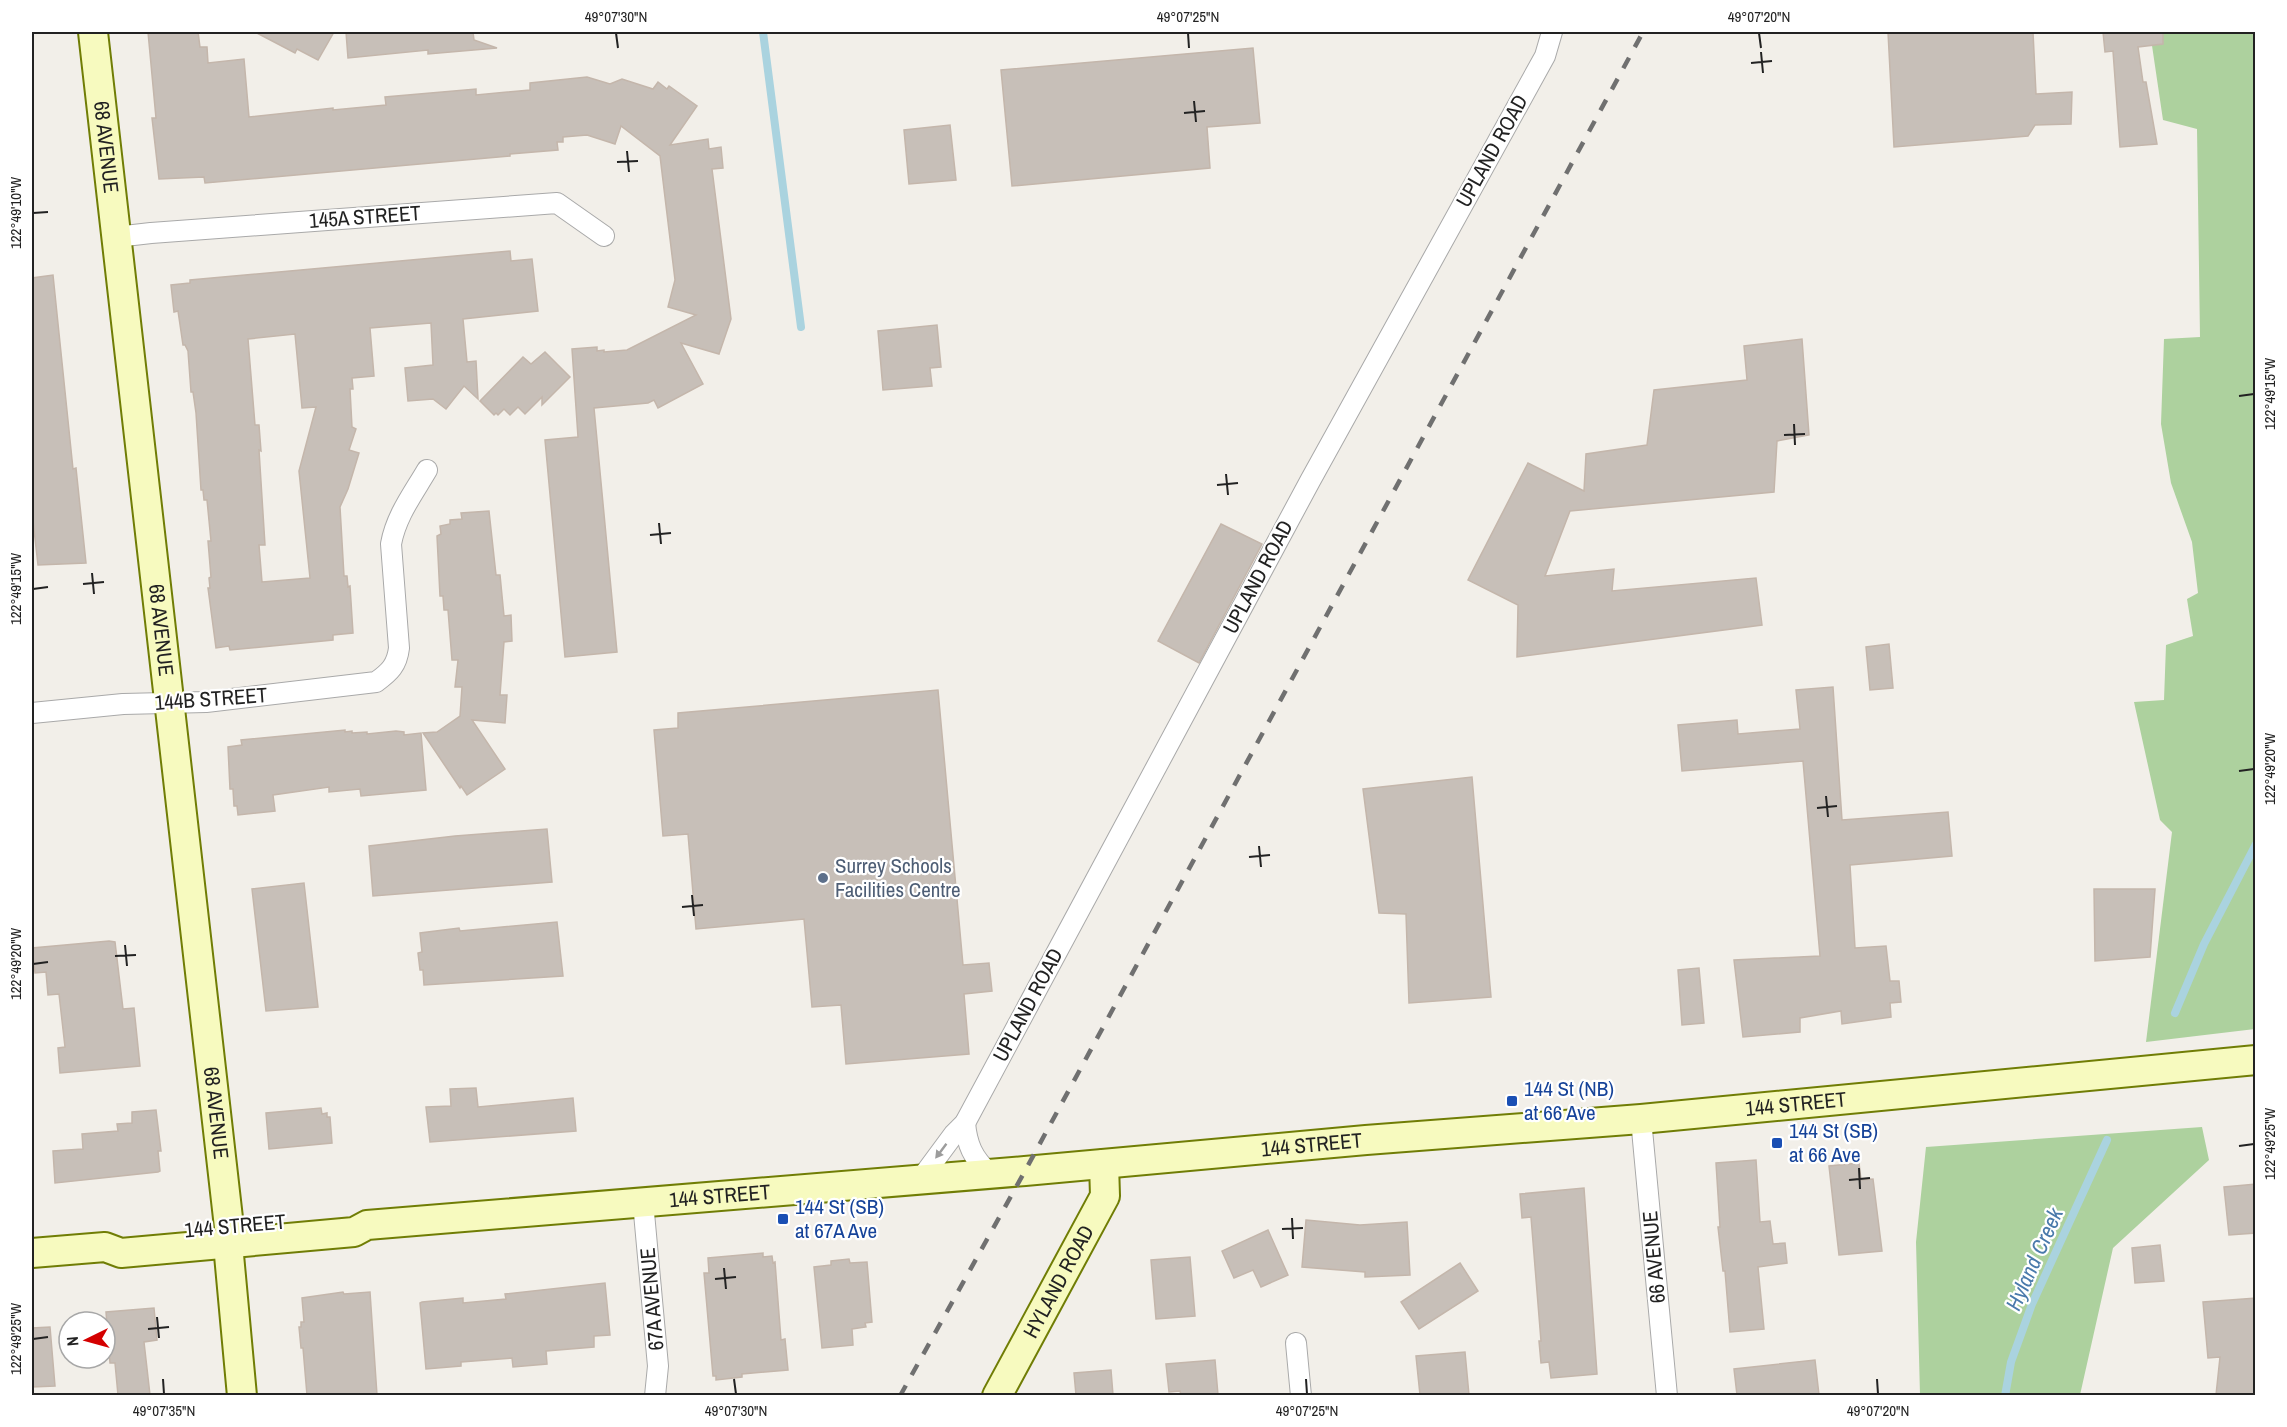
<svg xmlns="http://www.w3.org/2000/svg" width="2287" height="1427" font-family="'Archivo Narrow',sans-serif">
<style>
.forest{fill:#add19e}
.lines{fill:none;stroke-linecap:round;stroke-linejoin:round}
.stream{stroke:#aad3df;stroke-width:8}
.building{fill:#c7bfb8;stroke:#c4b6ab;stroke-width:1.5;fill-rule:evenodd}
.street-casing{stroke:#a9a9a9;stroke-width:22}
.secondary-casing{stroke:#707d05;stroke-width:32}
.street{stroke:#fff;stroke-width:20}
.secondary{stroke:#f7fabf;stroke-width:28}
.rail{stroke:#707070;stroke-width:4.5;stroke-dasharray:12 12;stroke-linecap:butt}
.oneway{fill:#9c9c9c}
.ticks{fill:none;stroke:#222;stroke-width:2}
.service-dot{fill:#5c6f8a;stroke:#fff;stroke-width:2}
.transit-dot{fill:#1a4fb4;stroke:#fff;stroke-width:2}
.labels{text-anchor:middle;stroke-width:4.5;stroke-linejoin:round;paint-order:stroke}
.street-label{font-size:21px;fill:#222;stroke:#fff}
.service-label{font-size:21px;fill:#4e5e75;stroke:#fff;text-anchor:start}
.transit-label{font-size:21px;fill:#164399;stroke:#fff;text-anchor:start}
.water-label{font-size:22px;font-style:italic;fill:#4a7aab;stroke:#fff}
.neatline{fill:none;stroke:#222;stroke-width:2}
.ticks-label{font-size:15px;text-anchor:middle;fill:#222}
</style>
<rect width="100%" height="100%" fill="#f2efe9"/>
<g class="forest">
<path d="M 2150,32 L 2255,32 L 2255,1029 L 2146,1042 L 2172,832 L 2160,820 L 2134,702 L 2164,700 L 2166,645 L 2193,636 L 2187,599 L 2198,593 L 2192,542 L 2171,483 L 2161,424 L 2164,339 L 2200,337 L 2197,129 L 2163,120 Z"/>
<path d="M 2202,1127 L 2209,1160 L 2113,1248 L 2080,1395 L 1920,1395 L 1916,1242 L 1926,1147 Z"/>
</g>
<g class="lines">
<g class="stream">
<path d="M 763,32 L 801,327"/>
<path d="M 2175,1013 L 2204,944 L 2256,844"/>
<path d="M 2005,1396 L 2011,1362 L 2032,1304 L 2107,1140"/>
</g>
</g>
<g class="building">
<path d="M 148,32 L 198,32 L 200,47 L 207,47 L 208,63 L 244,59 L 249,117 L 333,108 L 333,110 L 386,105 L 385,97 L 476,89 L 476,95 L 530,90 L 530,83 L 587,77 L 610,84 L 622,79 L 653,89 L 658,82 L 667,89 L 669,86 L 697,106 L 670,145 L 708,139 L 709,149 L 721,147 L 723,168 L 712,169 L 731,319 L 719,354 L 681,343 L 703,384 L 658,408 L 654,400 L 648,403 L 594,408 L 617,652 L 565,657 L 545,440 L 578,437 L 572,349 L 597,347 L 597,351 L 604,350 L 604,352 L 627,350 L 696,315 L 668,307 L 675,280 L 660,156 L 621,126 L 615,144 L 587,135 L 563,137 L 563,142 L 557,142 L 558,150 L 510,154 L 510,156 L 205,183 L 204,177 L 159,179 L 152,118 L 156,118 Z"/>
<path d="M 255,32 L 334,32 L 318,60 L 297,49 L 295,53 Z"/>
<path d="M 346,32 L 473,32 L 474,40 L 497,48 L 428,54 L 428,50 L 348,58 Z"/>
<path d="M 1888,32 L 2033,32 L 2036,94 L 2072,92 L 2071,124 L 2035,125 L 2028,136 L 1894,147 Z"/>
<path d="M 2103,32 L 2163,32 L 2163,44 L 2138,47 L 2143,82 L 2146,82 L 2157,144 L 2120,147 L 2113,51 L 2105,52 Z"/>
<path d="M 1253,48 L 1260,123 L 1207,127 L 1210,168 L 1012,186 L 1001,70 Z"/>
<path d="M 950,125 L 956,180 L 909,184 L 904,130 Z"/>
<path d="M 510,251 L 511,261 L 532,259 L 538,311 L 463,319 L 467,362 L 476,361 L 478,399 L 464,386 L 446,409 L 433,399 L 408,401 L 405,368 L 433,365 L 431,323 L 370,328 L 374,376 L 352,378 L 353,389 L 350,389 L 352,427 L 356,429 L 349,450 L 359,453 L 348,489 L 340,507 L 344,576 L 347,576 L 348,587 L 350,586 L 353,633 L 333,635 L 333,640 L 230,650 L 229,646 L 216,648 L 208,588 L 210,588 L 209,578 L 211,577 L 208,541 L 211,541 L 207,500 L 204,500 L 203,490 L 201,490 L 196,413 L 193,392 L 191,392 L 188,351 L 185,345 L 183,345 L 178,311 L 174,312 L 171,285 L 190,283 L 190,280 ZM 295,334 L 302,408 L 316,407 L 299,471 L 310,578 L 262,582 L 259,545 L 265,545 L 259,450 L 261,451 L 259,425 L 255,425 L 248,339 Z"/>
<path d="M 53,275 L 73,469 L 76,468 L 86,563 L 38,565 L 32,512 L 32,278 Z"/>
<path d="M 937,325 L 941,367 L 930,368 L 932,386 L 883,390 L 878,331 Z"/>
<path d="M 1802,339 L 1809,435 L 1777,441 L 1774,492 L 1570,511 L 1545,576 L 1614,569 L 1612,591 L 1756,578 L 1762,625 L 1517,657 L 1518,605 L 1468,580 L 1528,463 L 1584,491 L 1586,454 L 1647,445 L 1654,390 L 1747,380 L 1744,346 Z"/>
<path d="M 545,352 L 570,377 L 542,405 L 542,397 L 525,414 L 518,407 L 510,415 L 504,409 L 498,415 L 496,413 L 494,415 L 480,401 L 523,357 L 531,364 Z"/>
<path d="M 489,511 L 496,575 L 500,575 L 504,616 L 511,615 L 512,641 L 504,642 L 500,695 L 507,695 L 505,723 L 472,720 L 505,769 L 467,795 L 461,786 L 460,788 L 423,733 L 437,732 L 460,716 L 462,687 L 455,687 L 458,660 L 452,660 L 448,610 L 444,610 L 443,596 L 440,596 L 437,536 L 441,534 L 440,526 L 450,524 L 450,520 L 462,519 L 461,513 Z"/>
<path d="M 1221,524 L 1262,544 L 1199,663 L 1158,641 Z"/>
<path d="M 1889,644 L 1893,688 L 1870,690 L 1866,647 Z"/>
<path d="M 1833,687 L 1842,820 L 1948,812 L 1952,856 L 1850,865 L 1855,948 L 1886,946 L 1890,981 L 1899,981 L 1901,1002 L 1890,1003 L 1891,1017 L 1842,1024 L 1841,1011 L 1800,1018 L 1800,1032 L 1743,1037 L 1734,960 L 1820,956 L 1803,761 L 1682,771 L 1678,725 L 1737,720 L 1738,734 L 1800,729 L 1796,690 Z"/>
<path d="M 938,690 L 963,965 L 989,963 L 992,991 L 964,994 L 969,1054 L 846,1064 L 841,1005 L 812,1007 L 804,919 L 696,929 L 688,834 L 663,836 L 654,730 L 678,728 L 678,713 Z"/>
<path d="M 345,730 L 345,732 L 352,731 L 352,733 L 367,732 L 367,734 L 396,731 L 404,732 L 404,735 L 421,733 L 426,790 L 361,796 L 360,789 L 329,792 L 329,787 L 273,795 L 275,811 L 238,815 L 237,806 L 234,806 L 233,789 L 230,789 L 228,747 L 242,745 L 241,740 Z"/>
<path d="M 1472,777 L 1491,997 L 1409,1003 L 1406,914 L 1379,913 L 1363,789 Z"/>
<path d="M 547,829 L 552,882 L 373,896 L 369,846 L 455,836 Z"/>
<path d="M 304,883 L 318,1007 L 266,1011 L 252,889 Z"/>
<path d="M 2094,889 L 2155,889 L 2150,957 L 2095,961 Z"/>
<path d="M 557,922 L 563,976 L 424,985 L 423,970 L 420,970 L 418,953 L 422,952 L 420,933 L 459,928 L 460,931 Z"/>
<path d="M 109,941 L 115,942 L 123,1009 L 134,1008 L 140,1066 L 60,1073 L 58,1048 L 65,1047 L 59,994 L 48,995 L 46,972 L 35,973 L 32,948 Z"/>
<path d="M 1699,968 L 1704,1023 L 1682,1025 L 1678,970 Z"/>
<path d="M 476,1088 L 478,1107 L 573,1098 L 576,1131 L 430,1142 L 426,1107 L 451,1106 L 450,1089 Z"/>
<path d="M 321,1108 L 322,1114 L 327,1113 L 327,1117 L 330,1117 L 332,1143 L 269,1149 L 266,1113 Z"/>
<path d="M 156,1110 L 161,1151 L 158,1151 L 160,1171 L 158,1172 L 55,1183 L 53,1151 L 83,1149 L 82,1134 L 118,1131 L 117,1124 L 132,1123 L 132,1112 Z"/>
<path d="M 1756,1160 L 1760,1222 L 1770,1221 L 1773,1244 L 1785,1243 L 1787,1263 L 1758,1267 L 1764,1329 L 1730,1332 L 1725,1271 L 1723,1271 L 1718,1227 L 1720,1227 L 1716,1163 Z"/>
<path d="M 1859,1163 L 1861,1180 L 1873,1179 L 1882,1251 L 1839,1255 L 1829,1166 Z"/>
<path d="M 2256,1184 L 2256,1233 L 2229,1235 L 2224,1187 Z"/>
<path d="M 1584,1188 L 1597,1374 L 1551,1378 L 1549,1362 L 1541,1363 L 1539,1341 L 1541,1341 L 1531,1217 L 1522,1218 L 1520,1194 Z"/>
<path d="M 1306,1220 L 1360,1225 L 1407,1222 L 1410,1275 L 1365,1277 L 1365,1272 L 1302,1267 Z"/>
<path d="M 1268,1230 L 1288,1275 L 1261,1287 L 1253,1270 L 1234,1278 L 1222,1251 Z"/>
<path d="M 2160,1245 L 2164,1281 L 2135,1283 L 2132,1248 Z"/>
<path d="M 763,1253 L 763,1257 L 772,1256 L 773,1263 L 775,1262 L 781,1340 L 785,1339 L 788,1370 L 742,1374 L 742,1377 L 716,1380 L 716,1376 L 713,1376 L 704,1273 L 709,1273 L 708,1258 Z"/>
<path d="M 1190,1257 L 1195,1316 L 1156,1319 L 1151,1260 Z"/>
<path d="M 849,1259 L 850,1263 L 867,1262 L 872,1322 L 865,1323 L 866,1327 L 852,1329 L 853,1345 L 822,1348 L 814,1267 L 831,1265 L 831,1261 Z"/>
<path d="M 1460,1263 L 1478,1291 L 1419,1329 L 1401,1302 Z"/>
<path d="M 605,1283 L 610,1335 L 594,1336 L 594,1347 L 546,1351 L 547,1364 L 513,1367 L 512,1358 L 461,1362 L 461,1366 L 426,1369 L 420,1303 L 422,1302 L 463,1298 L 463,1303 L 506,1299 L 505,1294 Z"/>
<path d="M 343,1292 L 344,1294 L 370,1292 L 377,1395 L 307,1395 L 303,1348 L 301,1348 L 299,1327 L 301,1327 L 301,1322 L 304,1322 L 302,1298 Z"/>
<path d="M 2256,1298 L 2256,1332 L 2254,1332 L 2256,1395 L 2216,1395 L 2220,1357 L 2208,1358 L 2203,1302 Z"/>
<path d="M 154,1308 L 157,1340 L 144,1342 L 150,1395 L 118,1395 L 115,1363 L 110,1363 L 106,1312 Z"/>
<path d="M 50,1327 L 55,1386 L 32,1387 L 32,1328 Z"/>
<path d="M 1465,1352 L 1469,1395 L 1420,1395 L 1416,1356 Z"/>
<path d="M 1215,1360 L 1218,1395 L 1181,1395 L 1180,1391 L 1169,1392 L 1166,1364 Z"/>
<path d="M 1815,1360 L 1819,1395 L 1737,1395 L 1734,1369 Z"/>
<path d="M 1111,1370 L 1113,1395 L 1076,1395 L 1074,1373 Z"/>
</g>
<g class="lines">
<defs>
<g id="street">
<path d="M 116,237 L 151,233 L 557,203 L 604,236"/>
<path d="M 32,713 L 123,704 L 206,702 L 376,682 C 390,672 397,665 399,648 L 391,544 C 396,516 413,494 427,470"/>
<path d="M 1641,1119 L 1667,1396"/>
<path d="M 965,1123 C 967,1145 973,1158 989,1173"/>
<path d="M 920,1180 L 954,1134 L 965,1123 L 1310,481 L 1545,56 L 1552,32"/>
<path d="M 643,1202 L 658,1366 L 655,1396"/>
<path d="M 1296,1343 L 1301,1396"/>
</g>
<g id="secondary">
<path id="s1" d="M 93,32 L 229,1227"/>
<path d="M 228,1244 L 242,1396"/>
<path id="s2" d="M 32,1253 L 105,1247 L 121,1253 L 354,1232 L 367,1225 L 1025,1171 L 1366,1140 L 1641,1119 L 2256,1060"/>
<path id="s3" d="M 997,1396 L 1105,1196 L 1104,1164"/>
</g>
</defs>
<use href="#street" class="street-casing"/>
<use href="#secondary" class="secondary-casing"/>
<use href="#street" class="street"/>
<use href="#secondary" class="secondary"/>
<path class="rail" d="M 900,1396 L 1025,1171 L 1643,32"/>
</g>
<defs><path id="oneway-solid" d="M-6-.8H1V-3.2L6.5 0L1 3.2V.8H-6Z" transform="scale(1.5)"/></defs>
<use class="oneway" href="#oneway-solid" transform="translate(941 1151) rotate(127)"/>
<path class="ticks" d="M 616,33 L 618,48M 1188,33 L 1189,48M 1759,33 L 1761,48M 1761,52 L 1763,73M 1751,63 L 1772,61M 1194,101 L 1196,122M 1184,113 L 1205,111M 627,151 L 629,172M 617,162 L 638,161M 33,213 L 48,212M 2239,396 L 2254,394M 1794,424 L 1795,445M 1784,435 L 1805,434M 1226,474 L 1228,495M 1217,485 L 1238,483M 659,523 L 661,544M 650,535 L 671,533M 92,573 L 94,594M 83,584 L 104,582M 33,589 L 48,587M 2239,771 L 2254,769M 1826,796 L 1828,817M 1817,808 L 1837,806M 1259,846 L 1261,867M 1249,857 L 1270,855M 692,895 L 694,916M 682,907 L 703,905M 125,945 L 127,966M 115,956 L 136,955M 33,964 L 48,962M 2239,1146 L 2254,1144M 1859,1168 L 1860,1189M 1849,1180 L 1870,1178M 1292,1218 L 1293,1239M 1282,1229 L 1303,1228M 724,1268 L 726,1289M 715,1279 L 736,1277M 157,1317 L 159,1338M 148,1329 L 169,1327M 33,1339 L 48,1337M 163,1379 L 164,1394M 734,1379 L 736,1394M 1306,1379 L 1307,1394M 1877,1379 L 1878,1394"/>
<circle class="service-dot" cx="823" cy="878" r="6"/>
<g class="transit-dot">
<rect x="1506" y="1095" width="12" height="12" rx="3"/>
<rect x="1771" y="1137" width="12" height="12" rx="3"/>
<rect x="777" y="1213" width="12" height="12" rx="3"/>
</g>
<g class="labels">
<g class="street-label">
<text dy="7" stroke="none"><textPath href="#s1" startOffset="116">68 AVENUE</textPath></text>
<text transform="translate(1492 151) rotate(-61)" y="7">UPLAND ROAD</text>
<text transform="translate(365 217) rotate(-4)" y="7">145A STREET</text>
<text transform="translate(1258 577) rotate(-62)" y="7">UPLAND ROAD</text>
<text dy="7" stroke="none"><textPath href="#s1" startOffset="602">68 AVENUE</textPath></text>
<text transform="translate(211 699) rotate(-4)" y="7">144B STREET</text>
<text transform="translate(1028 1005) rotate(-62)" y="7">UPLAND ROAD</text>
<text dy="7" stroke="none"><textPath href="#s2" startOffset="1773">144 STREET</textPath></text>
<text dy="7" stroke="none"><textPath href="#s1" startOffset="1088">68 AVENUE</textPath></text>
<text dy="7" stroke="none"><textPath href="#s2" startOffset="1287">144 STREET</textPath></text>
<text dy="7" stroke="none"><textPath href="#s2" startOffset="693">144 STREET</textPath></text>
<text transform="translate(235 1226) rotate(-5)" y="7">144 STREET</text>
<text transform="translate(1654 1257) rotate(-95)" y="7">66 AVENUE</text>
<text dy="7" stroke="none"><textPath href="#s3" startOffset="130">HYLAND ROAD</textPath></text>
<text transform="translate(652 1299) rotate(-95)" y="7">67A AVENUE</text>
</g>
<g class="service-label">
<text x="835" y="873">Surrey Schools<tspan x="835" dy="24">Facilities Centre</tspan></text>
</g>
<g class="transit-label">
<text x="1524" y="1096">144 St (NB)<tspan x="1524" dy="24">at 66 Ave</tspan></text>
<text x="1789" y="1138">144 St (SB)<tspan x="1789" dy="24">at 66 Ave</tspan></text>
<text x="795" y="1214">144 St (SB)<tspan x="795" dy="24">at 67A Ave</tspan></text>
</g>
<g class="water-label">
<text transform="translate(2034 1259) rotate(-66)" y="8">Hyland Creek</text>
</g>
</g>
<rect width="2287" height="1427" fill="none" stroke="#ffffff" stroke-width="66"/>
<g transform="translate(87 1340) rotate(265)"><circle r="28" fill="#ffffff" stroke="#a7a7a7" stroke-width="1.5"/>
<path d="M0-4.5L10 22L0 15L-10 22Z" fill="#d40000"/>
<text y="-9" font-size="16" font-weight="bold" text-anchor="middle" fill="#222222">N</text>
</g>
<rect x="33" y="33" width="2221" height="1361" class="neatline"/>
<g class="ticks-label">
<text x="616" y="22">49°07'30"N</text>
<text x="1188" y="22">49°07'25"N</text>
<text x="1759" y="22">49°07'20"N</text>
<text transform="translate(16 213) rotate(-90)" y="5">122°49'10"W</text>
<text transform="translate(2270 394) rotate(-90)" y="5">122°49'15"W</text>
<text transform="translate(16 589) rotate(-90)" y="5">122°49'15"W</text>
<text transform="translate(2270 769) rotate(-90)" y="5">122°49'20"W</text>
<text transform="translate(16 964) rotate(-90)" y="5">122°49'20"W</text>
<text transform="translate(2270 1144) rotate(-90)" y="5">122°49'25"W</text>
<text transform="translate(16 1339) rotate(-90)" y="5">122°49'25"W</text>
<text x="164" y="1416">49°07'35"N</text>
<text x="736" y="1416">49°07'30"N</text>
<text x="1307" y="1416">49°07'25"N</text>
<text x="1878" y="1416">49°07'20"N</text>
</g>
</svg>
